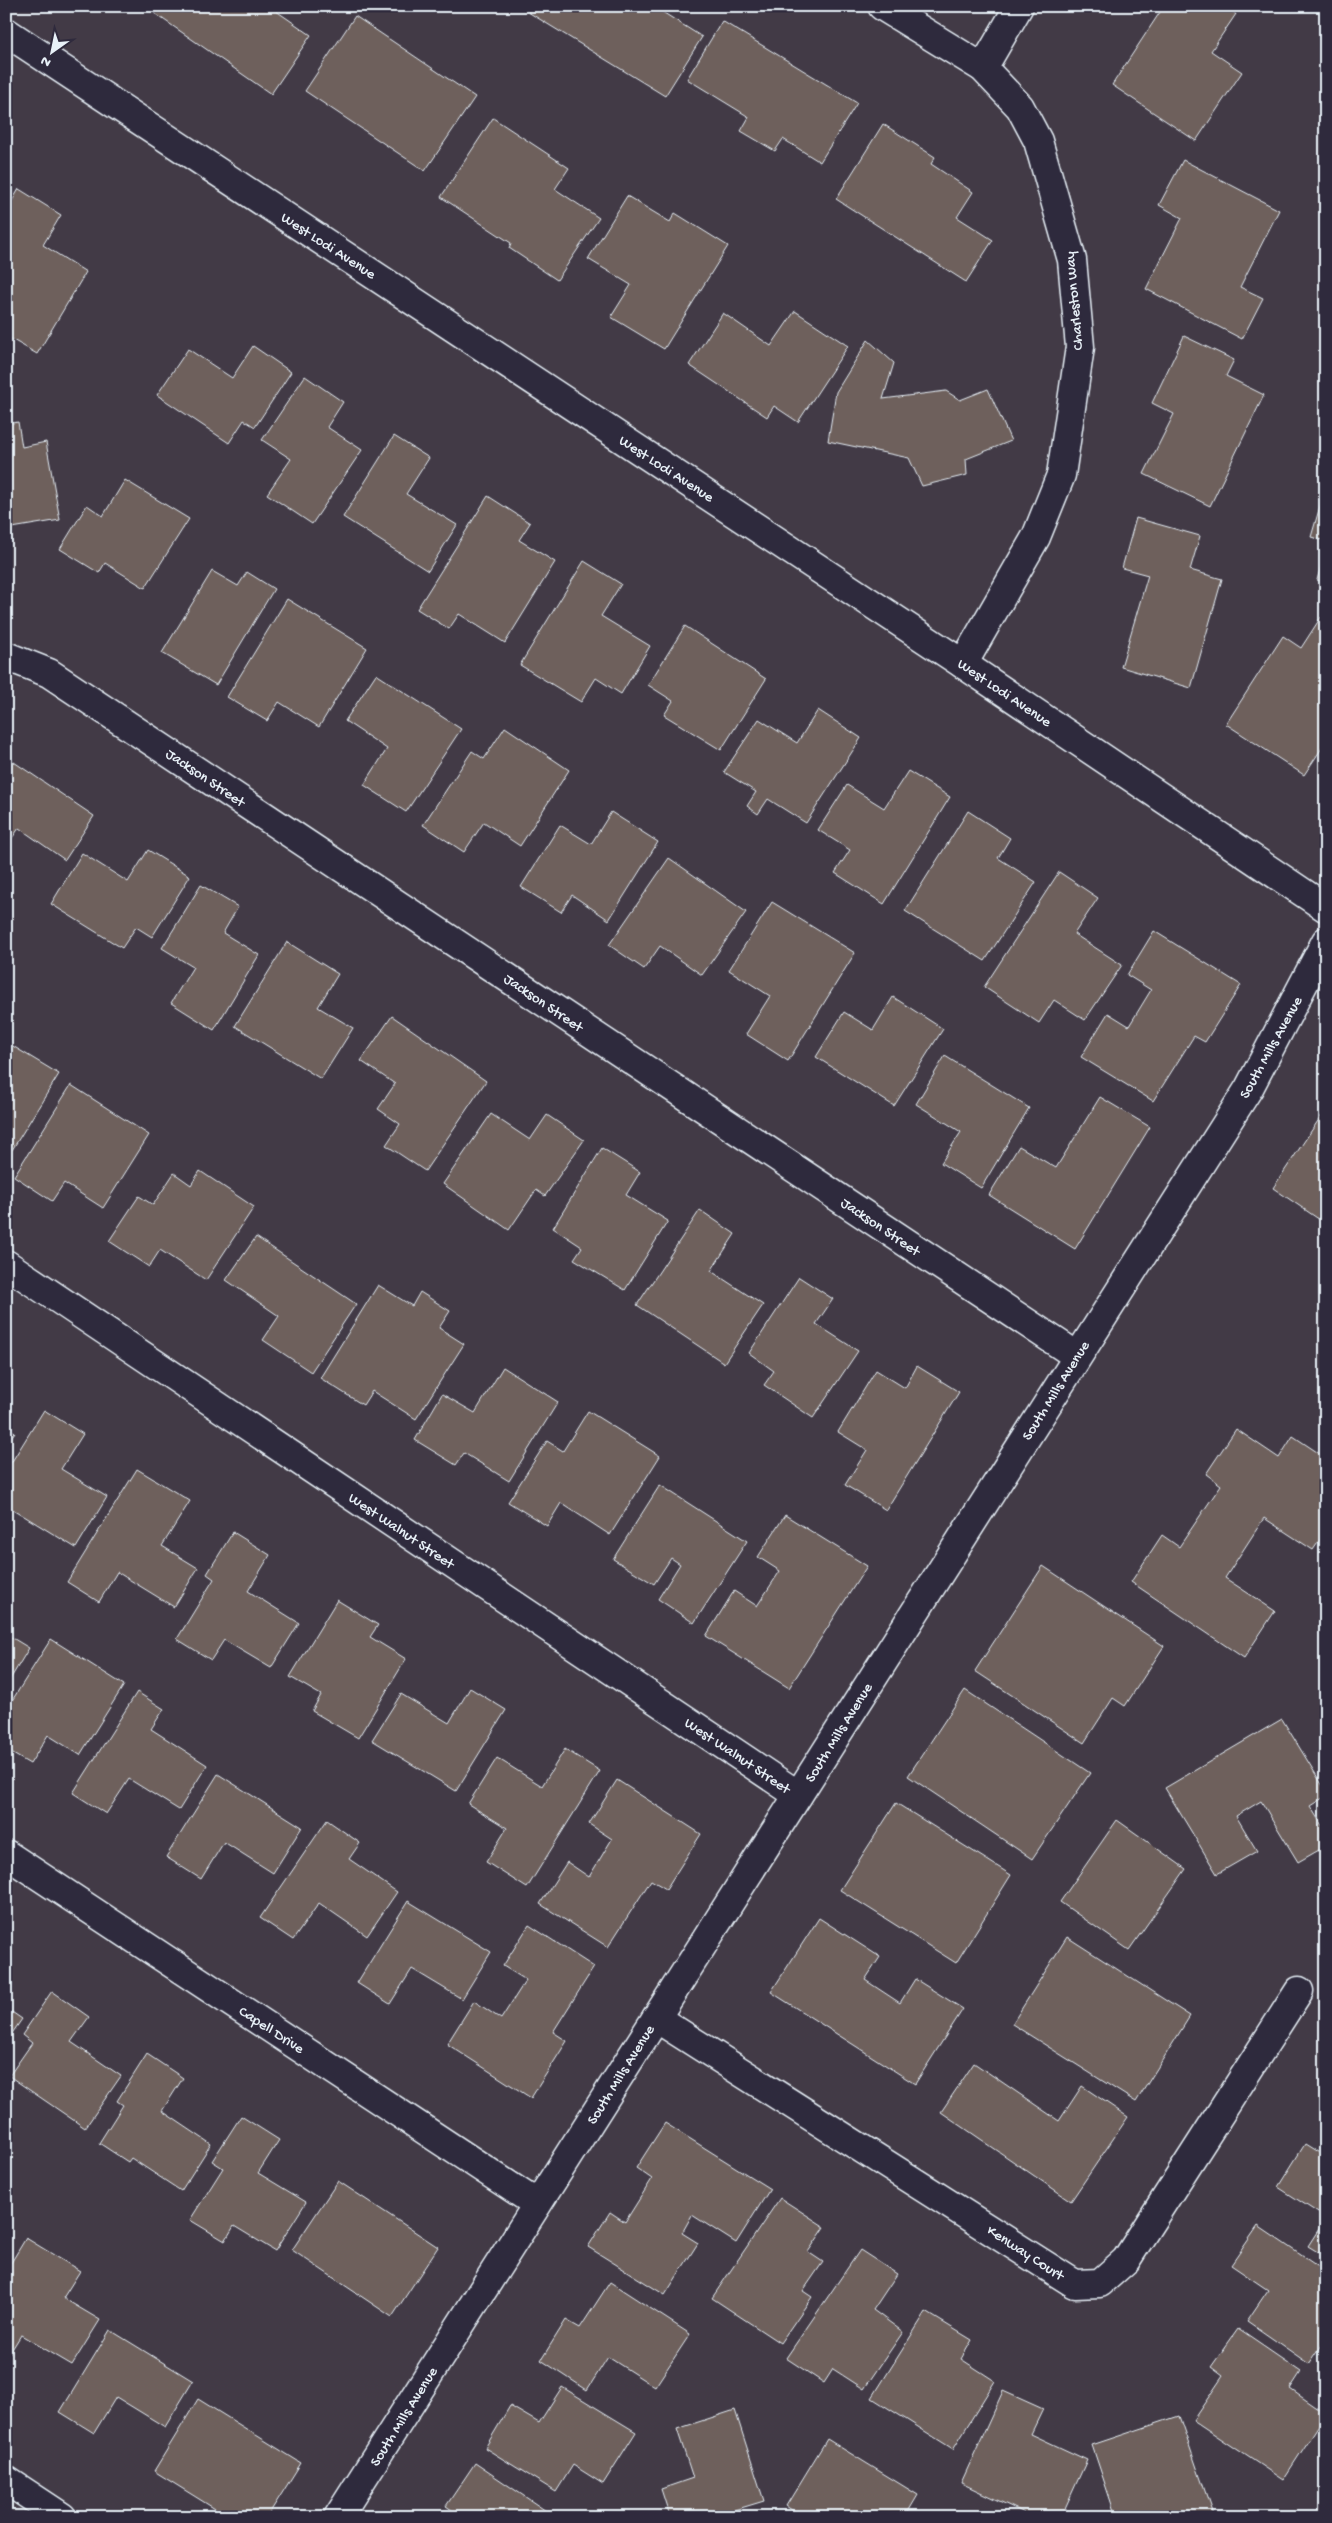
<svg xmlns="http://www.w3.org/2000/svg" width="1332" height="2523" font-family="'Gochi Hand',sans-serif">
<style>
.building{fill:#6e605c;stroke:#e8f1f8}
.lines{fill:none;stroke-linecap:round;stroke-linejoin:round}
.street-casing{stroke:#e8f1f8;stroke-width:31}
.secondary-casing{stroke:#e8f1f8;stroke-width:31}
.street{stroke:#2f2a3d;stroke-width:28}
.secondary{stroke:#2f2a3d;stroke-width:28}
.labels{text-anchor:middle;stroke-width:4.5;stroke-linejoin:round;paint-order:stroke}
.street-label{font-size:15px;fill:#e8f1f8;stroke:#2f2a3d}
</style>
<rect width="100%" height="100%" fill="#423a46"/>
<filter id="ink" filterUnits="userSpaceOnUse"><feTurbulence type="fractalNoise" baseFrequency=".02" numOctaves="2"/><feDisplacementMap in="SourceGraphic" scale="10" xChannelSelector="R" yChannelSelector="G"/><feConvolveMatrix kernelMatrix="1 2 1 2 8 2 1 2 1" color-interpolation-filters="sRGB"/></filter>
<g filter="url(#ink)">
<g class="building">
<path d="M 159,6 L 269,6 L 311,35 L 271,94 L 154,13 Z"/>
<path d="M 532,6 L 653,6 L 702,37 L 665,96 L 528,12 Z"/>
<path d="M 1164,6 L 1224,6 L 1236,14 L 1211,51 L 1242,72 L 1196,141 L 1112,85 Z"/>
<path d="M 355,16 L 475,97 L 425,171 L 305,91 Z"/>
<path d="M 722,21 L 857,103 L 820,162 L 783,139 L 775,151 L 741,131 L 749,117 L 687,79 Z"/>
<path d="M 1326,32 L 1326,46 L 1319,42 Z"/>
<path d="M 493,118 L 569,168 L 555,189 L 599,218 L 557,280 L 509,248 L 511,243 L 441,197 Z"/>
<path d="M 883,124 L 935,157 L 931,164 L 973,192 L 957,217 L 993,240 L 966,282 L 836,199 Z"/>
<path d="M 1183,160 L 1279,210 L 1240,287 L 1263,298 L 1242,339 L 1146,289 L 1182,218 L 1159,205 Z"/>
<path d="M 19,189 L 61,215 L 43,245 L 86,272 L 37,354 L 6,336 L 6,285 L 10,278 L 6,276 L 6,211 Z"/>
<path d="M 627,196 L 670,222 L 675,213 L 728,246 L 664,349 L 611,317 L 631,285 L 588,259 Z"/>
<path d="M 795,311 L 848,346 L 798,422 L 774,406 L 767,417 L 689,365 L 723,313 L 771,346 Z"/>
<path d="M 1184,336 L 1234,360 L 1226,376 L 1264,395 L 1210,506 L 1144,474 L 1174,414 L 1152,403 Z"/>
<path d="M 868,340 L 894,363 L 883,399 L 946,391 L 960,400 L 988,389 L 1011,441 L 966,459 L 967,475 L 922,486 L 909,458 L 828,441 L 836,392 Z"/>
<path d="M 253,346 L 291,372 L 255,427 L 244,420 L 229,443 L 157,395 L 188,349 L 232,378 Z"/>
<path d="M 305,376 L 343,402 L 327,427 L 362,450 L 312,524 L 267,494 L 291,459 L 262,440 Z"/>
<path d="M 18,422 L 22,447 L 46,442 L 60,520 L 6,529 L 6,424 Z"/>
<path d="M 394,436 L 429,458 L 406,494 L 457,525 L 428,571 L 343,517 Z"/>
<path d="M 125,480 L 189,519 L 145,588 L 105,563 L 99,573 L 60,549 L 87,505 L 103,516 Z"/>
<path d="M 1326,486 L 1326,541 L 1311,537 Z"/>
<path d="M 488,496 L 530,523 L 519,540 L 555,562 L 505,643 L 459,614 L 449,629 L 417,609 Z"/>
<path d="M 1136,518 L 1200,536 L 1190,570 L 1222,579 L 1191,688 L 1121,667 L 1148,575 L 1122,568 Z"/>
<path d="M 1326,548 L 1326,583 L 1317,580 Z"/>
<path d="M 584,561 L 621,584 L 601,616 L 650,646 L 621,694 L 596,678 L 581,702 L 520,665 Z"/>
<path d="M 212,571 L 238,586 L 247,572 L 274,589 L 216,685 L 162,653 Z"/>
<path d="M 287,599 L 367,648 L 319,727 L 279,702 L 267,721 L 227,697 Z"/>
<path d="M 1321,617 L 1326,620 L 1326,742 L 1304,775 L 1226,724 L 1283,636 L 1301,648 Z"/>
<path d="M 685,626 L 766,679 L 721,750 L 664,715 L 673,701 L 648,685 Z"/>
<path d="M 376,674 L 461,729 L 406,812 L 364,785 L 387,749 L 345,721 Z"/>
<path d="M 818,710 L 861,738 L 806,823 L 768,799 L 758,814 L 747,806 L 756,792 L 724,772 L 759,719 L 797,743 Z"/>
<path d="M 505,727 L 569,770 L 520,846 L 484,822 L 464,852 L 423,825 L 472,751 L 484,759 Z"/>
<path d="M 8,758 L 94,816 L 65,860 L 19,828 L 6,847 Z"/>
<path d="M 908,771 L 950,797 L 884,904 L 835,873 L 850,850 L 818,830 L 847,785 L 884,808 Z"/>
<path d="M 968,811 L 1010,838 L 998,858 L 1036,882 L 985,961 L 905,911 Z"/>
<path d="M 611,812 L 658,842 L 609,920 L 572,895 L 561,912 L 521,887 L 560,825 L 591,844 Z"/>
<path d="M 148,850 L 190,876 L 152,937 L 136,927 L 122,948 L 51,904 L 82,853 L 128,882 Z"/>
<path d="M 669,858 L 746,912 L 702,975 L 660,946 L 644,969 L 609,945 Z"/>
<path d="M 1059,872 L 1098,898 L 1074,934 L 1122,965 L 1085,1020 L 1054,1000 L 1039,1023 L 984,987 Z"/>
<path d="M 201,885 L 238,907 L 223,933 L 259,955 L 214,1030 L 171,1003 L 193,967 L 162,948 Z"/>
<path d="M 772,902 L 855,953 L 788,1061 L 746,1034 L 770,996 L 729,970 Z"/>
<path d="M 1154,931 L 1241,985 L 1205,1042 L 1194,1036 L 1153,1101 L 1081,1057 L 1108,1013 L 1129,1026 L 1151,990 L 1127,975 Z"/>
<path d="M 287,942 L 338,974 L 318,1007 L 353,1028 L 321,1079 L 235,1026 Z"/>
<path d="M 893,997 L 943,1029 L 894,1106 L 816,1057 L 844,1012 L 873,1030 Z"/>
<path d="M 392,1016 L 486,1081 L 425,1171 L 386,1145 L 400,1124 L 378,1109 L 395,1084 L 361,1061 Z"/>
<path d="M 6,1042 L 59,1074 L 12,1150 L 6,1146 Z"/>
<path d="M 945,1056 L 1029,1108 L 981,1188 L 941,1163 L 961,1132 L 916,1104 Z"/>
<path d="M 71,1085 L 149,1135 L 103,1208 L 64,1183 L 52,1201 L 14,1176 Z"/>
<path d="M 1100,1097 L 1150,1127 L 1075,1249 L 989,1195 L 1019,1146 L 1056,1168 Z"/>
<path d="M 1326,1109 L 1326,1224 L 1273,1188 Z"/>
<path d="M 491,1114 L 530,1140 L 547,1115 L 584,1140 L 545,1196 L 536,1190 L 509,1230 L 443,1184 Z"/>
<path d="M 602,1148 L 640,1172 L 626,1195 L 668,1221 L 625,1290 L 574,1259 L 582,1247 L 553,1228 Z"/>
<path d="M 200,1171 L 254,1207 L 206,1280 L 160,1250 L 149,1267 L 109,1241 L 139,1196 L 153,1205 L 174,1173 L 191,1185 Z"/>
<path d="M 700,1210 L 735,1234 L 711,1271 L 763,1305 L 724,1363 L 637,1305 Z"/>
<path d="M 256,1237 L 356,1304 L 311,1372 L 263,1340 L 279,1316 L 226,1280 Z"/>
<path d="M 799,1277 L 833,1299 L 816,1324 L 858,1351 L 813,1418 L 764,1385 L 774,1371 L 749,1353 Z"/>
<path d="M 378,1285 L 412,1306 L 420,1292 L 450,1311 L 439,1328 L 464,1344 L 416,1419 L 372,1391 L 363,1405 L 320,1378 Z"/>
<path d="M 917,1366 L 959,1392 L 886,1510 L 845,1485 L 867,1450 L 838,1432 L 876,1370 L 905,1388 Z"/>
<path d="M 503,1367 L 558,1402 L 509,1481 L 464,1453 L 456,1465 L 415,1440 L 442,1394 L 475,1413 Z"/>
<path d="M 44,1410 L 83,1434 L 61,1469 L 107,1497 L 76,1548 L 6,1505 L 6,1471 Z"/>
<path d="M 588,1411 L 660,1456 L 610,1535 L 561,1503 L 547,1526 L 508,1502 L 547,1441 L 563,1451 Z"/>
<path d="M 6,1427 L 15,1432 L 6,1444 Z"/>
<path d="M 1236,1429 L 1279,1458 L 1293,1436 L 1326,1458 L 1326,1531 L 1313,1550 L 1264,1518 L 1225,1578 L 1275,1611 L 1244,1658 L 1131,1582 L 1162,1535 L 1179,1547 L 1221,1485 L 1206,1474 Z"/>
<path d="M 137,1469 L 190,1501 L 162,1546 L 198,1568 L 174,1607 L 117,1572 L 99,1602 L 67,1582 Z"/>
<path d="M 660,1485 L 747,1541 L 694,1623 L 658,1599 L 680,1564 L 671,1558 L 654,1584 L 613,1559 Z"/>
<path d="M 785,1515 L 867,1566 L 789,1688 L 706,1636 L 734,1591 L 757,1606 L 780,1571 L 758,1557 Z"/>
<path d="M 233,1532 L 270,1555 L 248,1591 L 299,1623 L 271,1668 L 224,1640 L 211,1660 L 177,1639 L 214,1579 L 207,1574 Z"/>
<path d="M 1043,1566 L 1164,1646 L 1125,1706 L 1113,1698 L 1084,1743 L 975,1671 Z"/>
<path d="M 337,1600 L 378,1625 L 370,1637 L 406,1659 L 358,1738 L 312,1711 L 321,1695 L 290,1677 Z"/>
<path d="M 6,1634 L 29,1648 L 6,1686 Z"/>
<path d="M 51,1639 L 124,1685 L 80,1755 L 48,1735 L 30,1764 L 6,1750 L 6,1710 Z"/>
<path d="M 470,1688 L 506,1710 L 456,1791 L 372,1740 L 401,1694 L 449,1723 Z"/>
<path d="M 965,1690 L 1090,1773 L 1032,1859 L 908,1776 Z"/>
<path d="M 137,1692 L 164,1709 L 151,1729 L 207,1765 L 179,1810 L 129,1779 L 106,1814 L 73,1793 Z"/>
<path d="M 1282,1719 L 1326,1791 L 1326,1796 L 1310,1806 L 1326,1832 L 1326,1846 L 1298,1862 L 1261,1801 L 1236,1816 L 1257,1851 L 1217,1874 L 1165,1788 Z"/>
<path d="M 565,1749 L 600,1771 L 527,1888 L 486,1862 L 507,1828 L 468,1804 L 497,1758 L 542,1786 Z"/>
<path d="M 218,1774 L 302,1827 L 273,1873 L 224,1842 L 201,1879 L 166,1857 Z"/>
<path d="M 617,1780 L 701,1834 L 666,1889 L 651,1880 L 608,1947 L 540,1904 L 567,1862 L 589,1877 L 612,1839 L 589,1824 Z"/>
<path d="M 896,1803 L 1011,1875 L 956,1963 L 840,1890 Z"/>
<path d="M 327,1820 L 360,1843 L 349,1859 L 397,1892 L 367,1936 L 319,1903 L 293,1940 L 260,1918 Z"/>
<path d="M 1117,1820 L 1186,1869 L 1129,1950 L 1060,1902 Z"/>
<path d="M 408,1901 L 491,1952 L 462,1999 L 412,1969 L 390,2004 L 357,1983 Z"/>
<path d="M 819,1918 L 880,1957 L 865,1980 L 900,2003 L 915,1979 L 963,2009 L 915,2084 L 771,1992 Z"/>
<path d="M 529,1925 L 594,1967 L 553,2032 L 567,2041 L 531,2098 L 447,2044 L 474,2001 L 501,2019 L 526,1980 L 503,1966 Z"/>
<path d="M 1067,1937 L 1190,2016 L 1136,2102 L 1012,2024 Z"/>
<path d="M 52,1991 L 89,2017 L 71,2042 L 121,2076 L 85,2128 L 9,2076 L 32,2043 L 22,2035 Z"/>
<path d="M 6,2008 L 22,2019 L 6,2042 Z"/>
<path d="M 147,2054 L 183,2078 L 162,2111 L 211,2144 L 181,2191 L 131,2158 L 128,2162 L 99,2143 L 123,2105 L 117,2101 Z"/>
<path d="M 974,2063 L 1059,2121 L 1082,2086 L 1128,2117 L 1071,2201 L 941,2112 Z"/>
<path d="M 241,2116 L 279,2140 L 258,2173 L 306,2202 L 275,2251 L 234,2226 L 225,2241 L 190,2220 L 223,2168 L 212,2161 Z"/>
<path d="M 665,2123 L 770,2189 L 736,2243 L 692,2215 L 682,2233 L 698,2243 L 665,2295 L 588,2247 L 610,2212 L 625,2222 L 652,2179 L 636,2168 Z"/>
<path d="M 1305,2144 L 1326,2157 L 1326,2218 L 1278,2187 Z"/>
<path d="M 338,2181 L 438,2247 L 392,2317 L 292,2250 Z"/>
<path d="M 780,2198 L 825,2227 L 808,2252 L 823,2262 L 803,2291 L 812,2297 L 780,2343 L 712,2298 Z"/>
<path d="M 1326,2218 L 1326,2257 L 1308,2246 Z"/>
<path d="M 1258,2226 L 1326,2272 L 1326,2339 L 1309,2364 L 1247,2321 L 1268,2290 L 1231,2265 Z"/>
<path d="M 26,2238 L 80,2271 L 63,2298 L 100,2320 L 72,2365 L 21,2335 L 6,2359 L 6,2271 Z"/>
<path d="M 860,2250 L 897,2274 L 873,2310 L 903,2332 L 864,2389 L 833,2369 L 824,2383 L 786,2358 Z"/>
<path d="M 610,2282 L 690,2334 L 655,2387 L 608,2357 L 587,2390 L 541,2360 L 566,2320 L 580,2328 Z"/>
<path d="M 926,2312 L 972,2340 L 961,2359 L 995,2381 L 953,2449 L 872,2398 Z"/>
<path d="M 1238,2329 L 1301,2372 L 1290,2389 L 1326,2414 L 1283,2480 L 1193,2420 L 1223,2376 L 1211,2367 Z"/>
<path d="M 110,2330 L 193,2381 L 165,2427 L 116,2397 L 94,2433 L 60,2412 Z"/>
<path d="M 562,2387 L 636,2432 L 603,2484 L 573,2465 L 556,2492 L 485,2448 L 510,2406 L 539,2423 Z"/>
<path d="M 1003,2391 L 1043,2409 L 1031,2434 L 1087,2460 L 1061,2517 L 1033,2517 L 961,2483 Z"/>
<path d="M 198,2399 L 301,2463 L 267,2517 L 228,2517 L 154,2471 Z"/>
<path d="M 735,2410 L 764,2501 L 721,2514 L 721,2517 L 670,2517 L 661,2489 L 693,2478 L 677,2429 Z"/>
<path d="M 1179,2416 L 1214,2517 L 1116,2517 L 1092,2445 Z"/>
<path d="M 827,2439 L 918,2495 L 905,2517 L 802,2517 L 786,2506 Z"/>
<path d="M 475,2463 L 555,2517 L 462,2517 L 446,2506 Z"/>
</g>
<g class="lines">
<defs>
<g id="street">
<path d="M 882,6 L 983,68 L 1020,107 L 1038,141 L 1072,260 L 1080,347 L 1061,475 L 1036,537 L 963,664"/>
<path d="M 983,68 L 1019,6"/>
<path d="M 6,656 L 49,673 L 1077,1356"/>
<path d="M 6,1264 L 798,1795"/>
<path d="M 6,1854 L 537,2204"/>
<path d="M 656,2018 L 1075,2284 L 1100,2283 L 1126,2260 L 1299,1991"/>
<path d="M 6,2480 L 62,2517"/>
</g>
<g id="secondary">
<path d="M 6,32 L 963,664 L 1326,908"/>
<path d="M 338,2517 L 1249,1088 L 1326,941"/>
</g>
</defs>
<use href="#street" class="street-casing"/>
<use href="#secondary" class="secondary-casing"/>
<use href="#street" class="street"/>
<use href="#secondary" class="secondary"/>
</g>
</g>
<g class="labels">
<g class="street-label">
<text transform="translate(329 245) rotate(33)" y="5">West Lodi Avenue</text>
<text transform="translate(1073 301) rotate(-95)" y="5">Charleston Way</text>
<text transform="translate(667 468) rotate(33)" y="5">West Lodi Avenue</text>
<text transform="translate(1005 692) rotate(34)" y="5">West Lodi Avenue</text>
<text transform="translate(206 777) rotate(34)" y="5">Jackson Street</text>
<text transform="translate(544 1002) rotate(34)" y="5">Jackson Street</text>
<text transform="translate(1270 1047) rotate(-61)" y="5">South Mills Avenue</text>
<text transform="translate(881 1226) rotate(34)" y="5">Jackson Street</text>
<text transform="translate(1055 1390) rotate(-58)" y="5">South Mills Avenue</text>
<text transform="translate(402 1530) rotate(34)" y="5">West Walnut Street</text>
<text transform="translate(838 1732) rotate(-58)" y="5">South Mills Avenue</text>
<text transform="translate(738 1755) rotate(34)" y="5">West Walnut Street</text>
<text transform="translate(272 2029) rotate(33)" y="5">Capell Drive</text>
<text transform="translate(620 2074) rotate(-58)" y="5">South Mills Avenue</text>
<text transform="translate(1026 2252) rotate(33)" y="5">Kenway Court</text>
<text transform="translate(403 2416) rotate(-58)" y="5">South Mills Avenue</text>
</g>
</g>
<rect width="1332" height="2523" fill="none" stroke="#2f2a3d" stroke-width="25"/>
<rect x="12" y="12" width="1307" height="2498" fill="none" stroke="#e8f1f8" stroke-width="2" filter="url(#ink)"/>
<g transform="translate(52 52) rotate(213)" stroke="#2f2a3d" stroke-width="4" paint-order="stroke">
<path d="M0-4L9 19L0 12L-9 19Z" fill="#e8f1f8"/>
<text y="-8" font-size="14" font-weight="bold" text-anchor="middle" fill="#e8f1f8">N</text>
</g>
</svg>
